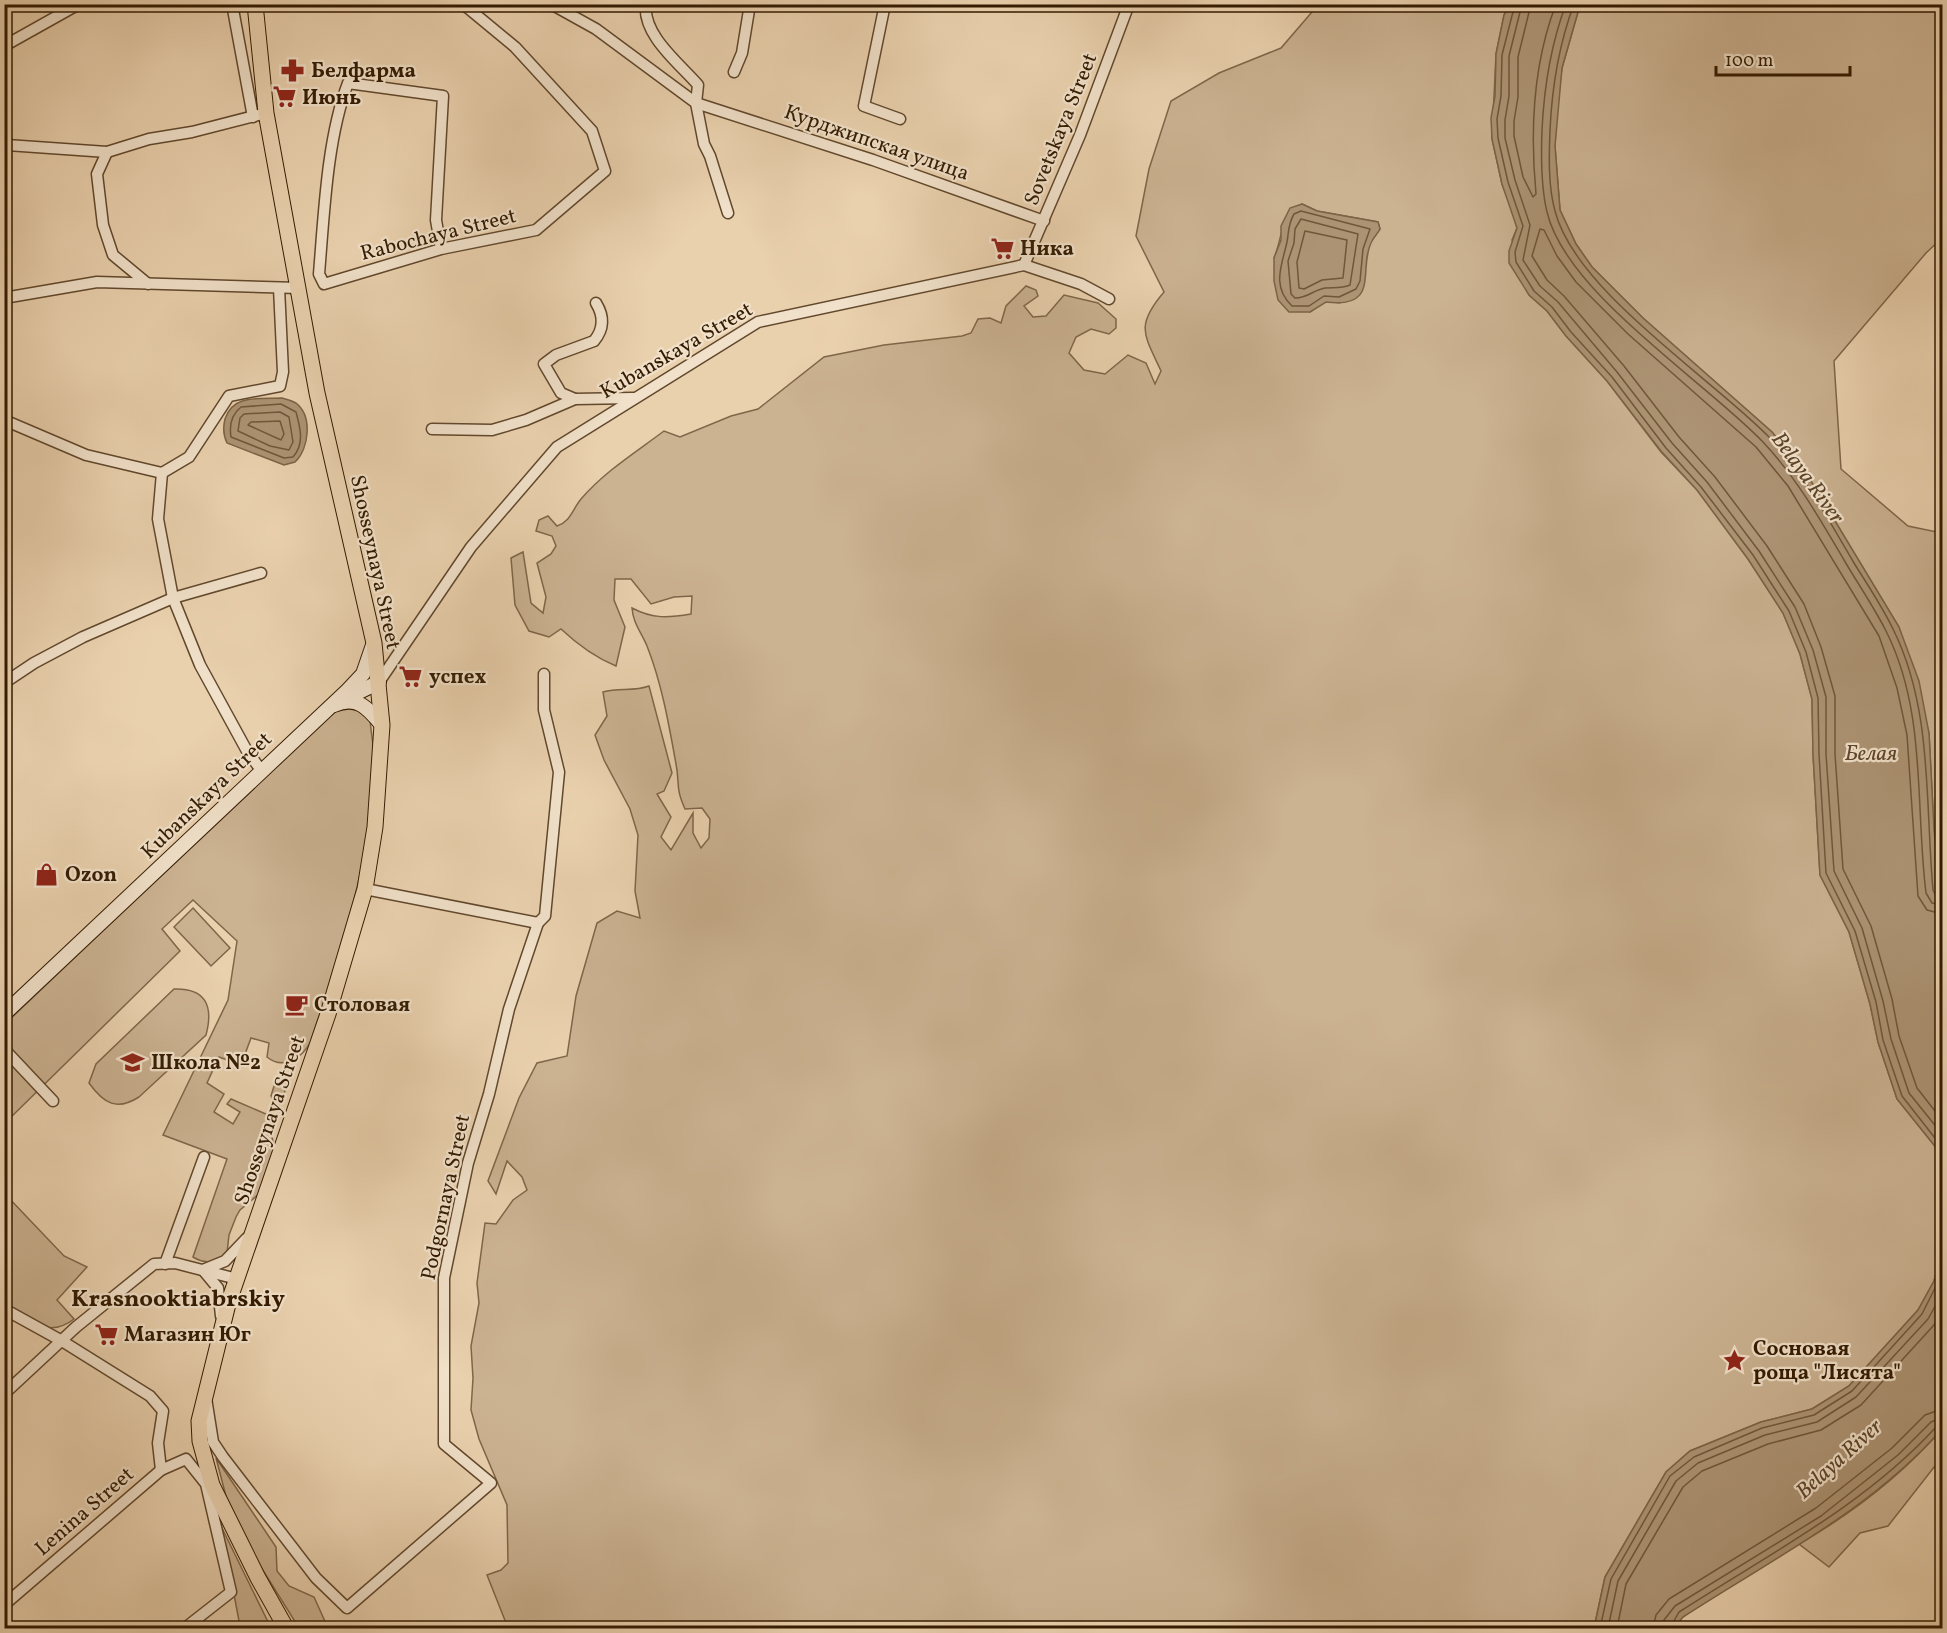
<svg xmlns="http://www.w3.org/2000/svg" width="1947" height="1633" font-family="Vollkorn,serif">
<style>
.green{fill:#cbb291;stroke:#7f6649;stroke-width:1.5;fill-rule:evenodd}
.water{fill:#ac9373;stroke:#7c6345;stroke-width:1.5}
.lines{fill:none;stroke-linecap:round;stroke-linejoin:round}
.shore{stroke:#70573a;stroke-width:1.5}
.minor-casing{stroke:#61482c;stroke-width:13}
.secondary-casing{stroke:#331b01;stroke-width:16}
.primary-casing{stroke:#331b01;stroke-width:17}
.minor{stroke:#f1e1ca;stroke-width:10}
.secondary{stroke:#f1e1ca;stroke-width:14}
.primary{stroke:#ead1ae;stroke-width:15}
.labels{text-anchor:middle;stroke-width:4.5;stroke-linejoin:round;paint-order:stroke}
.poi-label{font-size:21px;font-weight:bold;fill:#331b01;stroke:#f1e1ca;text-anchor:start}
.street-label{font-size:21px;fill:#331b01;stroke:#f1e1ca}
.water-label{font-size:22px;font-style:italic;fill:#5d4529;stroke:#f1e1ca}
.quarter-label{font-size:24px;font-weight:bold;fill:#331b01;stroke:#f1e1ca}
</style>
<rect width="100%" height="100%" fill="#ead1ae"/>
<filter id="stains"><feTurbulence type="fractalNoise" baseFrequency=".00333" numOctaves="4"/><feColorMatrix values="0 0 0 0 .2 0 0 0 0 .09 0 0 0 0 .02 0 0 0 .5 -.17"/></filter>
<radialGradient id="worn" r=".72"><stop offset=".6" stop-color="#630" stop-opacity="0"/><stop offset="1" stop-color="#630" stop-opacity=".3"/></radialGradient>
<g class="green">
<path d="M 1318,5 L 1510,5 L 1504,15 L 1496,54 L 1492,139 L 1502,184 L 1514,216 L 1517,228 L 1512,240 L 1529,295 L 1547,311 L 1566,336 L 1607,381 L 1661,452 L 1697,490 L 1748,559 L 1783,613 L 1800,654 L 1812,699 L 1813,754 L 1820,875 L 1849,932 L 1870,1004 L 1878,1042 L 1897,1099 L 1934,1145 L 1942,1159 L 1942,1252 L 1934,1281 L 1918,1310 L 1849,1386 L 1812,1409 L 1761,1422 L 1690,1451 L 1666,1472 L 1605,1577 L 1594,1628 L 508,1628 L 487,1575 L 501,1570 L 508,1563 L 507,1505 L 479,1439 L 471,1410 L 473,1378 L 471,1346 L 479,1303 L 477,1283 L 485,1223 L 496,1224 L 513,1200 L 527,1190 L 522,1177 L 507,1161 L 496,1194 L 488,1181 L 519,1098 L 537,1063 L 567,1056 L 576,996 L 597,923 L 617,911 L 640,918 L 635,891 L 638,835 L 630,809 L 604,760 L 595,735 L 607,716 L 603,692 C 619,687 633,692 649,686 L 672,773 L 664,791 L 657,794 L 671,817 L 661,837 L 671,850 L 693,813 L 693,833 L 701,848 L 709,838 L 710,819 L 702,808 L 685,809 C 675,787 680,784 676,764 C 669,725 662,684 647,646 C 641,632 633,623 632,608 C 653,619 668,618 691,614 L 692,596 L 674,597 L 651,604 L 631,579 L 615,579 L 614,600 L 625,627 L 616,666 C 594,657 578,645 561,629 L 549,637 L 529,631 L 515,605 L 511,558 L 523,552 L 531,603 L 543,613 L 546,597 L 537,563 L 551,554 L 556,546 L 552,536 L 536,531 L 539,520 L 548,516 L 557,526 C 571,521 572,510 581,499 C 604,472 636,452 664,431 L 680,437 L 731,416 L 758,409 L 824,357 L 884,345 L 962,336 L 971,333 L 978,319 L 990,318 L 1001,323 L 1006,306 L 1026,286 L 1036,290 L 1038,296 L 1024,306 L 1033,317 L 1046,316 L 1064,295 L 1098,303 L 1116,319 L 1116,328 L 1109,334 L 1091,329 L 1076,337 L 1069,353 L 1084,370 L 1105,374 L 1128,355 L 1146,363 L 1155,384 L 1161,371 C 1144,334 1135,326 1164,292 L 1136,236 L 1149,169 L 1171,101 L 1219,73 L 1281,48 ZM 1302,204 L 1317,211 L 1378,222 L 1380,229 L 1371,241 L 1340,303 L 1326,301 L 1310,312 L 1274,258 C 1281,241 1281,225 1290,209 Z"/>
<path d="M 1580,5 L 1942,5 L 1942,238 L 1926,253 L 1834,361 L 1841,469 L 1908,526 L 1942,533 L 1942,906 L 1934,829 L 1929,733 L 1899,627 L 1806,473 L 1772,432 L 1643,318 L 1592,267 L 1576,244 L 1560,210 L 1555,146 L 1557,105 L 1562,68 Z"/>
<path d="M 347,705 L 370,716 C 370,730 374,744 374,757 C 374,854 341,949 311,1041 C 303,1057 284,1071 267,1057 L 269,1043 L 251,1038 L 241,1065 L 219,1057 L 207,1083 L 224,1094 L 214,1112 L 233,1124 L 240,1112 L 227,1104 L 231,1099 L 266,1114 L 275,1149 L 260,1193 L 240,1210 L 236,1217 L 229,1235 L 227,1253 C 216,1262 206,1265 193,1257 L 227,1159 L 163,1135 L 228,1000 L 237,941 L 193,900 L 162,929 L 180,951 L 5,1123 L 5,1024 L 334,710 Z"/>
<path d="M 193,908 L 230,948 L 211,966 L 174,927 Z"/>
<path d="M 174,989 C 205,988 214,1005 206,1035 L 139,1097 C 117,1111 104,1104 89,1083 L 96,1064 Z"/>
<path d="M 289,1081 L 278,1108 L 271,1096 L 274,1086 Z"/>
<path d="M 5,1194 L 64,1256 L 87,1267 L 57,1300 L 74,1319 C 47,1340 30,1319 5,1304 Z"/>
<path d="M 1942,1429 L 1942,1457 L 1888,1526 L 1860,1533 L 1829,1567 L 1799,1544 C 1851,1514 1902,1475 1942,1429 Z"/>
<path d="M 216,1458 L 276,1547 L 277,1571 L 289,1586 L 314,1597 L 328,1628 L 299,1628 L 251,1551 L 227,1500 Z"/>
<path d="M 221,1526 L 271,1628 L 243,1628 L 239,1621 Z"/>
</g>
<g class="water">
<path d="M 1510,5 L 1580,5 L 1562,68 L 1555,146 L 1560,210 L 1576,244 L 1592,267 L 1643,318 L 1772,432 L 1806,473 L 1899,627 L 1919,681 L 1929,733 L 1934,829 L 1942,906 L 1942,1159 L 1934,1145 L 1897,1099 L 1878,1042 L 1870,1004 L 1849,932 L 1820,875 L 1813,754 L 1812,699 L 1800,654 L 1783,613 L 1748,559 L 1697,490 L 1661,451 L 1607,381 L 1566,336 L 1547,311 L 1529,295 L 1509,263 L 1509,251 L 1517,228 L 1502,184 L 1492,139 L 1491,118 L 1495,96 L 1496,54 L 1504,15 Z"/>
<path d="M 1302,204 L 1317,211 L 1378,222 L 1380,229 C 1378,233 1374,237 1372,241 C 1357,268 1382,309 1326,302 L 1310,312 L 1289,312 L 1278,300 L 1274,281 L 1274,258 L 1281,240 L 1281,226 L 1290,208 Z"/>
<path d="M 282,398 C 286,399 292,401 296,403 C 313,416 309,449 295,462 L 284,465 L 227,443 C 223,435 223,427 225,419 C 233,394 259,399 282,398 Z"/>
<path d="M 1942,1252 L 1942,1429 C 1871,1510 1772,1559 1683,1617 L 1674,1628 L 1594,1628 L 1605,1577 L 1666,1472 L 1690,1451 L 1761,1422 L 1812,1409 L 1849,1386 L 1918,1310 L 1934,1281 Z"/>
</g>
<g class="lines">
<g class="shore">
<path d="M 1515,4 L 1502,55 L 1501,96 L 1497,119 L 1498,138 L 1508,182 L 1523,226 L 1515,252 L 1516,262 L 1534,291 L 1552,307 L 1571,332 L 1612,377 L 1666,448 L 1701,487 L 1753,555 L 1789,611 L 1806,652 L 1818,698 L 1819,754 L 1826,873 L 1855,931 L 1876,1002 L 1883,1040 L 1902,1096 L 1942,1147"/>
<path d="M 1522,4 L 1509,56 L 1509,96 L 1505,120 L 1505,138 L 1515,180 L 1530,225 L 1523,260 L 1540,286 L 1558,302 L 1617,372 L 1672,443 L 1707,482 L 1759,551 L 1795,607 L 1813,650 L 1826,697 L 1826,754 L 1834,871 L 1862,928 L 1883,1001 L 1891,1039 L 1909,1093 L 1942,1134"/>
<path d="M 1531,4 L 1518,57 L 1518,97 L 1514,121 L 1514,136 L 1523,177 L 1533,197 L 1536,194 C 1530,131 1533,64 1556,4"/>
<path d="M 1566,4 C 1551,44 1544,88 1542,130 C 1541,156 1541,187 1547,212 C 1566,293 1706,382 1763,442 C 1796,477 1820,519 1844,560 C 1858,584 1874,607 1886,631 C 1927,712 1915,806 1926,893 L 1932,903 L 1942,905"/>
<path d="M 1574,4 C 1559,44 1552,87 1550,130 C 1549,155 1548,186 1555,211 C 1575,290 1710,377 1768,436 C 1803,472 1828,519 1854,563 C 1867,584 1882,606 1893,629 C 1933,709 1925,803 1933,890 L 1936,896 L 1942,898"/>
<path d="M 1301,211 L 1370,229 L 1363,249 L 1360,281 L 1356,289 L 1339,297 L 1324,296 L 1309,306 L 1292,306 C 1271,286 1282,265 1287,242 C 1289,231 1288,224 1294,214 Z"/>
<path d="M 1301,219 L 1358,234 L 1350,285 C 1340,289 1334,287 1325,288 C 1313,290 1308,298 1295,298 L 1291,294 L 1288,261 L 1294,243 L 1295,229 Z"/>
<path d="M 1305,231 L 1347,240 L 1343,278 L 1322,280 L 1304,289 L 1299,288 L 1297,262 Z"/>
<path d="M 281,404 L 296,412 C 300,427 305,444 293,457 L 284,458 L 231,437 C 229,425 231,415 241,407 Z"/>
<path d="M 280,412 L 289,417 L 293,442 L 289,450 L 270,446 L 238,431 L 240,418 L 244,414 Z"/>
<path d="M 280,421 L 284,434 L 281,440 L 248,425 L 251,422 Z"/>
<path d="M 1942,914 L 1927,910 L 1918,896 L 1907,735 L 1897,688 L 1879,636 L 1788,486 L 1756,447 L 1628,334 L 1576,282 L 1557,256 L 1544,230 L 1540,229 L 1532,256 L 1547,280 L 1564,296 L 1624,366 L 1679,437 L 1715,477 L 1767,546 L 1804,604 L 1821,647 L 1835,696 L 1835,754 L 1843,869 L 1871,926 L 1892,999 L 1899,1036 L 1917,1088 L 1942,1120"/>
<path d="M 1600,1628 L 1611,1579 L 1670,1476 L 1694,1457 L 1762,1428 L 1814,1415 L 1852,1391 L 1922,1314 L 1942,1274"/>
<path d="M 1608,1628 L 1618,1581 L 1676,1481 L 1698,1463 L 1765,1435 L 1817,1422 L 1856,1397 L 1928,1319 L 1942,1294"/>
<path d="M 1617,1628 L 1626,1584 L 1683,1487 L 1702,1471 L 1768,1444 L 1821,1430 L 1861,1405 L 1934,1325 L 1942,1312"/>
<path d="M 1653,1628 L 1656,1615 L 1669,1599 L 1816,1508 L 1892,1448 L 1925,1415 L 1942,1409"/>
<path d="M 1662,1628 L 1664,1620 L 1675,1606 L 1821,1516 L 1898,1455 L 1931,1422 L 1942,1418"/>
<path d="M 1670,1628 L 1679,1612 C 1767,1555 1864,1506 1936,1427 L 1942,1426"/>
</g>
<defs>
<g id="minor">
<path d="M 232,4 L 253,117"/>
<path d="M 551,4 L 596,29 L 696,103 L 873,160 L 1044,221"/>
<path d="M 646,4 C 642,35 680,64 698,85 L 696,103 L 704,144 L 710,156 L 728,213"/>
<path d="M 885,4 L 864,106 L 900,119"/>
<path d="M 4,46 L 79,4"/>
<path d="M 734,72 L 742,53 L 750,4"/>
<path d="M 7,145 L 107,152 L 149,139 L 192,132 L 266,113"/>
<path d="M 107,152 L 97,174 L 103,225 L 113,255 L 148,284"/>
<path d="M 441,249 L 436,220 L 443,96 L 348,83 C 327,138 324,214 319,274 L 324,284 L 441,249 L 536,230 L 605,171 L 592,131 L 515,47 L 463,4"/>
<path d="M 1024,265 L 1080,135 L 1129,4"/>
<path d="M 4,298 L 97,282 L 299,288"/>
<path d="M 575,399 L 561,393 L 544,364 L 556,355 L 594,341 C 604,329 604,316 596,303"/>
<path d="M 4,420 L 86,455 L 162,473 L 189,457 L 229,396 L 280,386 L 283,372 L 279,288"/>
<path d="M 432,429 L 492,430 L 526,420 L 575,399 L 633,398"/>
<path d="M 162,473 L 158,519 L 173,598 L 200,665 L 247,751 L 261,770"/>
<path d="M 379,682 L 471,547 L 557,447 L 758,322 L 1024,265 L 1081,284 L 1109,299"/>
<path d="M 4,683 L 34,663 L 83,637 L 173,598 L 261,573"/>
<path d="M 365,889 L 538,923"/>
<path d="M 4,1049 L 53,1101"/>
<path d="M 165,1264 L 204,1157"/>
<path d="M 4,1309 L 62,1341 L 150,1396 L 163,1411 L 158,1443 L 161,1470 L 186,1459 L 206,1484 L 231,1592 L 185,1628"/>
<path d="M 221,1316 L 218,1288 L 203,1270 L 225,1261 L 247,1238"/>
<path d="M 4,1394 L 76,1327 L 154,1264 L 175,1263 L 237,1279"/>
<path d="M 206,1398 L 213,1442 L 223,1457 L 316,1578 L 347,1608 L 491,1483 L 444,1444 L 444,1278 L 468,1163 L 489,1094 L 509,1009 L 538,923 L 545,916 L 559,772 L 544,710 L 544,674"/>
<path d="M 4,1605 L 161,1470"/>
</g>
<g id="secondary">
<path d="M 345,699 L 379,682"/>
<path d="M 334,705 C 357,695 368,708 382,725"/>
<path d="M 4,1014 L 348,690 L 363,674 L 373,645"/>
</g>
<path id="primary" d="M 255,4 L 266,113 L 317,393 L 374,643 L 382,725 L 375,827 L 365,889 L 328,1014 L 228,1304 L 199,1421 L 200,1441 L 212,1485 L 258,1578 L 286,1628"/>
</defs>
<use href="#minor" class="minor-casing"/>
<use href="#secondary" class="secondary-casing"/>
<use href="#primary" class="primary-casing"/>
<use href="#minor" class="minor"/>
<use href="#secondary" class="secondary"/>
<use href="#primary" class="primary"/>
</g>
<defs>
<symbol id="pharmacy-bare" viewBox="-9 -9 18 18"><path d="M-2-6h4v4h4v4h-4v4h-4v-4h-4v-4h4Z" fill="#8f2418" stroke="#f1e1ca" stroke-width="2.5" paint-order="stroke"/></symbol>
<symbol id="supermarket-bare" viewBox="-9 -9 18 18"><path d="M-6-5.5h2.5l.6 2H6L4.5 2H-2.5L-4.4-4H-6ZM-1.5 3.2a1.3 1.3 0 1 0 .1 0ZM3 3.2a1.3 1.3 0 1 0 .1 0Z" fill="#8f2418" stroke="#f1e1ca" stroke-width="2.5" paint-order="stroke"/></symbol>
<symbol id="shop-bare" viewBox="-9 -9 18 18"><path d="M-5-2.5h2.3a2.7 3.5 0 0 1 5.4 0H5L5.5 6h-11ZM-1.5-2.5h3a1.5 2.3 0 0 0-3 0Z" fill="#8f2418" stroke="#f1e1ca" stroke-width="2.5" paint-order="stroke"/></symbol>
<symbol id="cafe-bare" viewBox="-9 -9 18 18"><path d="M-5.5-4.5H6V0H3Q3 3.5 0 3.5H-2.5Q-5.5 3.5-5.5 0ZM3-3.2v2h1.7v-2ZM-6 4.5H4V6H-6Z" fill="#8f2418" stroke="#f1e1ca" stroke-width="2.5" paint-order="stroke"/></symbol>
<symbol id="school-bare" viewBox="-9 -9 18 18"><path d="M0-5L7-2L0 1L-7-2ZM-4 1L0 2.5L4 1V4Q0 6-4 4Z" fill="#8f2418" stroke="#f1e1ca" stroke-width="2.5" paint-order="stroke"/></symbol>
<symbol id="sight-bare" viewBox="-9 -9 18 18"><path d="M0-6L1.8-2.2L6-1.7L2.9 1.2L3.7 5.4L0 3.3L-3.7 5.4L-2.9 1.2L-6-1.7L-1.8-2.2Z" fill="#8f2418" stroke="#f1e1ca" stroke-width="2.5" paint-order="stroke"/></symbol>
</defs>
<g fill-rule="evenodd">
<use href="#pharmacy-bare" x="276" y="54" width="33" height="33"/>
<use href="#supermarket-bare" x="268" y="80" width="33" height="33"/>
<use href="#supermarket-bare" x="986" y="232" width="33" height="33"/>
<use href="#supermarket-bare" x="394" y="660" width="33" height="33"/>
<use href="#shop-bare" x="30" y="858" width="33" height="33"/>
<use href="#cafe-bare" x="280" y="988" width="33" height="33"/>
<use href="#school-bare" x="116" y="1046" width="33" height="33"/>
<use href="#supermarket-bare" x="90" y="1318" width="33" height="33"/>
<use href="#sight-bare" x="1718" y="1344" width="33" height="33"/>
</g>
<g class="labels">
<g class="poi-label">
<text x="311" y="77">Белфарма</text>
<text x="302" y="104">Июнь</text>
<text x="1020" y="255">Ника</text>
<text x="429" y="683">успех</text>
<text x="65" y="881">Ozon</text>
<text x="314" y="1011">Столовая</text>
<text x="151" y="1069">Школа №2</text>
<text x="124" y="1341">Магазин Юг</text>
<text x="1753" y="1355">Сосновая<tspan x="1753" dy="24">роща "Лисята"</tspan></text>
</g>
<g class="street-label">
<text transform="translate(1060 129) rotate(-68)" y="7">Sovetskaya Street</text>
<text transform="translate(877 142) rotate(19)" y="7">Курджипская улица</text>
<text transform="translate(438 234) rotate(-14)" y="7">Rabochaya Street</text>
<text transform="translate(676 350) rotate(-30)" y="7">Kubanskaya Street</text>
<text transform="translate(376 562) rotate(78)" y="7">Shosseynaya Street</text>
<text transform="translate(206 795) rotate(-44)" y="7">Kubanskaya Street</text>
<text transform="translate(269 1120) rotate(-71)" y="7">Shosseynaya Street</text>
<text transform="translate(445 1197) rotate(-78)" y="7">Podgornaya Street</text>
<text transform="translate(84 1511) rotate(-41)" y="7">Lenina Street</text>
</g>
<g class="water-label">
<text transform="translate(1809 477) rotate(54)" y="8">Belaya River</text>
<text x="1871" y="760">Белая</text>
<text transform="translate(1838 1458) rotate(-42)" y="8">Belaya River</text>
</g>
<g class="quarter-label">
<text x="178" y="1306">Krasnooktiabrskiy</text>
</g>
</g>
<rect width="1947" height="1633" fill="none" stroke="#ead1ae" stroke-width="24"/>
<rect x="6" y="6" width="1935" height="1621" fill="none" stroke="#331b01" stroke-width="3"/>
<rect x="12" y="12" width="1923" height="1609" fill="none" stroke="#331b01" stroke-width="1.5"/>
<path d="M1716 66v9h134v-9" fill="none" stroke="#331b01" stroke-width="3"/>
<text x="1725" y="66" font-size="18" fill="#331b01" stroke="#f1e1ca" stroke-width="4.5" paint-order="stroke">100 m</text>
<rect width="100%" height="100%" filter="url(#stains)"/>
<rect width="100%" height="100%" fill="url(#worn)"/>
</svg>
